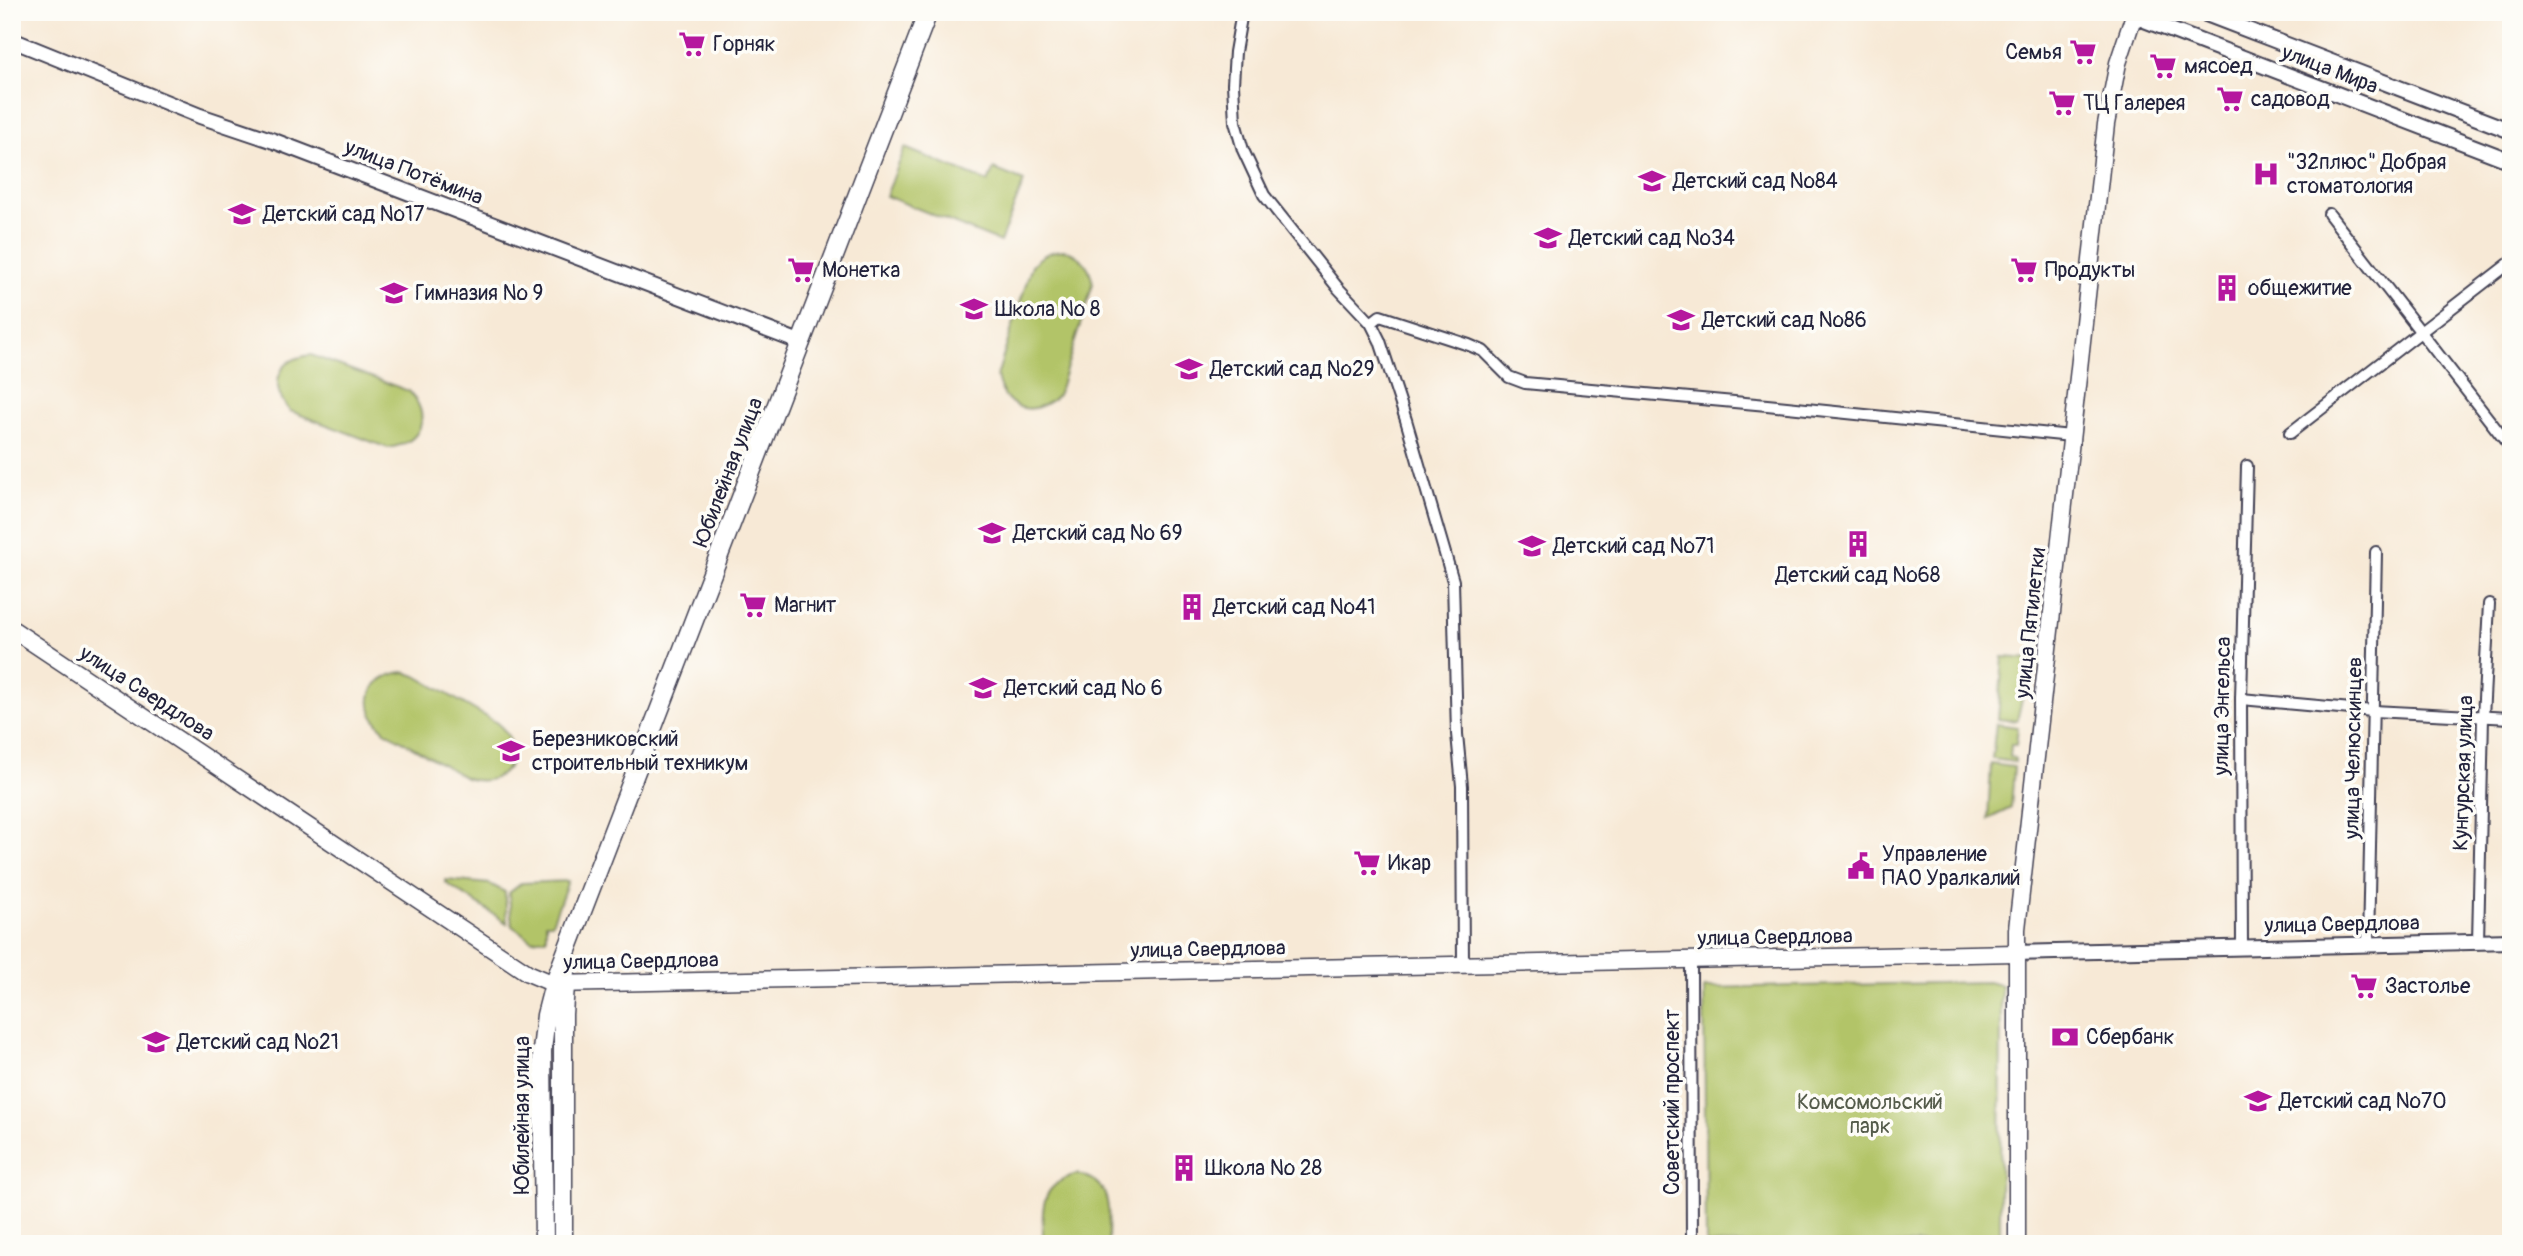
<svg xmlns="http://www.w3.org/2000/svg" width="2523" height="1256" font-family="Pangolin,sans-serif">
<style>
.green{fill:#b2c467;stroke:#6a7351;stroke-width:2}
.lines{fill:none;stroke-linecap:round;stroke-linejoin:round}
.minor-casing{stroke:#424052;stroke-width:14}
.tertiary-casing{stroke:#424052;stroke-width:18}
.secondary-casing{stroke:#424052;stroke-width:19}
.primary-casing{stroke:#424052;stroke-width:21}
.minor{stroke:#fff;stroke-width:10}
.tertiary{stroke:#fff;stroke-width:14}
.secondary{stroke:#fff;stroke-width:16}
.primary{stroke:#fff;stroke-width:18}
.labels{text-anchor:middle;stroke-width:7;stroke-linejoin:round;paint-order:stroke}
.poi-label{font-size:21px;fill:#22223b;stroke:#fdfcf7;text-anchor:start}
.street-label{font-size:21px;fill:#22223b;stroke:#fdfcf7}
.park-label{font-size:21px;fill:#545b4a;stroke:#fdfcf7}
</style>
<rect width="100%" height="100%" fill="#fdfcf7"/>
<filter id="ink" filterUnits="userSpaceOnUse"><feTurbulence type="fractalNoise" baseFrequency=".0143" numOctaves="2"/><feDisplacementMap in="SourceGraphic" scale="14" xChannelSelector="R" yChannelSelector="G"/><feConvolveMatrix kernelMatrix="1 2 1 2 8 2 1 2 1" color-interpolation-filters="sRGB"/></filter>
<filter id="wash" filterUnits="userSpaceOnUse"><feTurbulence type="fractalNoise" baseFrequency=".00686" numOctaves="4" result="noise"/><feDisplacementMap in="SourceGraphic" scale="28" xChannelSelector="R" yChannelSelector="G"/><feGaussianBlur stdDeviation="1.57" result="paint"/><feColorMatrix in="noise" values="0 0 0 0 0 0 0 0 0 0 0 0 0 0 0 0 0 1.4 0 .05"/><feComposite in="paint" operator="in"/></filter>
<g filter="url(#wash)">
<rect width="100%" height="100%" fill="#f7e9d6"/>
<g class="green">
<path d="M 905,148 L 988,182 L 994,169 L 1024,181 L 1000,242 L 886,196 Z"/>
<path d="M 1064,250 C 1082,256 1090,265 1093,284 L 1058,395 C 1032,419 1004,410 997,376 L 1032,265 C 1042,255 1049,251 1064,250 Z"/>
<path d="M 311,355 L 409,391 C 432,417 422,443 388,448 L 290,411 C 268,385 277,359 311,355 Z"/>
<path d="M 2003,657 L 2031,659 L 2017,721 L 1998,719 Z"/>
<path d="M 405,672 L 416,676 L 497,723 C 530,751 506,791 466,778 L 385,731 C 358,707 368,675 405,672 Z"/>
<path d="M 1996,724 L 2018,727 L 2016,745 L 2011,745 L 2010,757 L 2015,758 L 2015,762 L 1992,759 Z"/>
<path d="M 1991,764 L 2014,767 L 2011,808 L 1988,819 Z"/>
<path d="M 446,880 L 490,884 L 505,892 L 507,923 L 446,883 Z"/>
<path d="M 568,881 L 552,923 L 546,923 L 546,938 L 532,940 L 512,926 L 509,893 L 522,883 Z"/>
<path d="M 1988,982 L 2001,985 L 2000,1244 L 1706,1244 L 1704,988 Z"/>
<path d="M 1077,1174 C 1115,1182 1108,1213 1108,1244 L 1043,1244 C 1043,1209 1037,1186 1077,1174 Z"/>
</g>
</g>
<g filter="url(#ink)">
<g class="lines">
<defs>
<g id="minor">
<path d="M 1242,12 L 1235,52 L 1233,84 L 1235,122 L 1243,150 L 1264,195 L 1338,288 L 1371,323 L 1380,341 L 1406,420 L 1453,581 L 1457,734 L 1462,786 L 1463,965"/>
<path d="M 2329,214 L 2511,448"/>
<path d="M 1371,323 L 1380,316 L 1469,345 L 1483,351 L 1509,377 L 1525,383 L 1767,405 L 2071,436"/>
<path d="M 2290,433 L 2511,262"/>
<path d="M 2241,699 L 2373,711 L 2511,718"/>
<path d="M 2478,942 L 2483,717 L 2489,604"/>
<path d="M 2368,945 L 2376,552"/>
<path d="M 2242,948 L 2241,699 L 2247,466"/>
<path d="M 1691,960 L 1692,1244"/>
</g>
<g id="tertiary">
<path d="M 2201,12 L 2511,131"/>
<path d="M 2134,16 L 2511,161"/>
<path d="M 12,40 L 200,116 L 274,141 L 802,343"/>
<path d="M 2016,953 L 2511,941"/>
</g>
<g id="secondary">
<path d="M 12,629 L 528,973 L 554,984 L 2016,953"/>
<path d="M 2017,1244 L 2017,929 L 2106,124 L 2118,63 L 2135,12"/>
</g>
<g id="primary">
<path d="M 544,1244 L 542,1051 L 546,1015 L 554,984 L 928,12"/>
<path d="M 563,1244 L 563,1014 L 566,971"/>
</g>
</defs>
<use href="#minor" class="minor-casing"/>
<use href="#tertiary" class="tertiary-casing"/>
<use href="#secondary" class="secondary-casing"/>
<use href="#primary" class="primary-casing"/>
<use href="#minor" class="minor"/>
<use href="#tertiary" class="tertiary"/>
<use href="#secondary" class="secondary"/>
<use href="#primary" class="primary"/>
</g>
</g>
<defs>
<symbol id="supermarket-bare" viewBox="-9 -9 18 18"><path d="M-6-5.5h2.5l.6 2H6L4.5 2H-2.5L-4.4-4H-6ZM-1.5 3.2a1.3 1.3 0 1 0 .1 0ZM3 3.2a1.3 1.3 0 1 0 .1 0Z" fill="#b5179e" stroke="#fdfcf7" stroke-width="2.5" paint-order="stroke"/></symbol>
<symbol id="hospital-bare" viewBox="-9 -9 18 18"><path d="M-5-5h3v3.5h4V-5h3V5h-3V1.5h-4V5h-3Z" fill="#b5179e" stroke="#fdfcf7" stroke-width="2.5" paint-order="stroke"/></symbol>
<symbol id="school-bare" viewBox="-9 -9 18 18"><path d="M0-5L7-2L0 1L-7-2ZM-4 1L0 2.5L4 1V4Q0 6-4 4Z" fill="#b5179e" stroke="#fdfcf7" stroke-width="2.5" paint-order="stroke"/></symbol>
<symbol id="building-bare" viewBox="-9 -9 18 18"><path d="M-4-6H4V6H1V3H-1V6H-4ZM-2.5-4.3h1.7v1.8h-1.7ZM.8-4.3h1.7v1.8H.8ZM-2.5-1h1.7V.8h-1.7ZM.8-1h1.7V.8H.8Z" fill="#b5179e" stroke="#fdfcf7" stroke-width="2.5" paint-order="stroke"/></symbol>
<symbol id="university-bare" viewBox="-9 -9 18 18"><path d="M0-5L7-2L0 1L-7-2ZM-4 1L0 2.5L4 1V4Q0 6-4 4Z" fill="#b5179e" stroke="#fdfcf7" stroke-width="2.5" paint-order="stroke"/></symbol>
<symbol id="civic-bare" viewBox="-9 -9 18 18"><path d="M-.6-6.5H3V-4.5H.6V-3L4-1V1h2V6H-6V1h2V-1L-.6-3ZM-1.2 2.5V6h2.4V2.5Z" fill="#b5179e" stroke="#fdfcf7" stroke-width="2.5" paint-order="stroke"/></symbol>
<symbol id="bank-bare" viewBox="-9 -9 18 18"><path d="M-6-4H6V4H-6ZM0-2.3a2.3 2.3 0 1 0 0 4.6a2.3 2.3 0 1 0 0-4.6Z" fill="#b5179e" stroke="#fdfcf7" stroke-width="2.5" paint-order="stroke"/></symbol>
</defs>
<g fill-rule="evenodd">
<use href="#supermarket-bare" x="673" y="25" width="38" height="38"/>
<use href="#supermarket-bare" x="2064" y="33" width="38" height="38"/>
<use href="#supermarket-bare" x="2144" y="47" width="38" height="38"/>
<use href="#supermarket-bare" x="2211" y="80" width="38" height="38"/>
<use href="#supermarket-bare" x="2043" y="84" width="38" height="38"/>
<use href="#hospital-bare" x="2247" y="155" width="38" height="38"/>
<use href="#school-bare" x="1633" y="162" width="38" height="38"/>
<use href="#school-bare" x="223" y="195" width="38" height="38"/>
<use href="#school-bare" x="1529" y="219" width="38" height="38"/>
<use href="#supermarket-bare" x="782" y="251" width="38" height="38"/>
<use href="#supermarket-bare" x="2005" y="251" width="38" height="38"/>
<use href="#building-bare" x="2208" y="269" width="38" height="38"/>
<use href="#school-bare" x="375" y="274" width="38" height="38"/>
<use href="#school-bare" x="955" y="290" width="38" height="38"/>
<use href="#school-bare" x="1662" y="301" width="38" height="38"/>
<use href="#school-bare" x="1170" y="350" width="38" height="38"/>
<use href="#school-bare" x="973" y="514" width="38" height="38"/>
<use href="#building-bare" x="1839" y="525" width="38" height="38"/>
<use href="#school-bare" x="1513" y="527" width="38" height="38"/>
<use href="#supermarket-bare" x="734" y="586" width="38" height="38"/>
<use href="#building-bare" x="1173" y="588" width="38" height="38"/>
<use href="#school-bare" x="964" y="669" width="38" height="38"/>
<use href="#university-bare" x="492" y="732" width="38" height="38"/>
<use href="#supermarket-bare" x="1348" y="844" width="38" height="38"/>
<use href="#civic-bare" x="1842" y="847" width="38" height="38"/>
<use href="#supermarket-bare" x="2345" y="967" width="38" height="38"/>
<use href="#bank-bare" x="2046" y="1018" width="38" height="38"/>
<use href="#school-bare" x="137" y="1023" width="38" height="38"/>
<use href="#school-bare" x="2239" y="1082" width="38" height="38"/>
<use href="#building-bare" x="1165" y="1149" width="38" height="38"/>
</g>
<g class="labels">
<g class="poi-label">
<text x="713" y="51">Горняк</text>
<text x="2062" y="59" text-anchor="end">Семья</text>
<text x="2184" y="73">мясоед</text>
<text x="2251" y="106">садовод</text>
<text x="2083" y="110">ТЦ Галерея</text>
<text x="2287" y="169">"32плюс" Добрая<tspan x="2287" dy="24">стоматология</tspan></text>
<text x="1673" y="188">Детский сад №84</text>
<text x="263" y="221">Детский сад №17</text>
<text x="1569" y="245">Детский сад №34</text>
<text x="822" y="277">Монетка</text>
<text x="2045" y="277">Продукты</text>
<text x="2248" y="295">общежитие</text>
<text x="415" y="300">Гимназия № 9</text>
<text x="995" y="316">Школа № 8</text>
<text x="1702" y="327">Детский сад №86</text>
<text x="1210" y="376">Детский сад №29</text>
<text x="1013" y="540">Детский сад № 69</text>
<text x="1553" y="553">Детский сад №71</text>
<text x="1858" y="582" text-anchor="middle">Детский сад №68</text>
<text x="774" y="612">Магнит</text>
<text x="1213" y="614">Детский сад №41</text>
<text x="1004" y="695">Детский сад № 6</text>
<text x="532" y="746">Березниковский<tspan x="532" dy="24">строительный техникум</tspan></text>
<text x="1882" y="861">Управление<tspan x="1882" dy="24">ПАО Уралкалий</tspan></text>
<text x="1388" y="870">Икар</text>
<text x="2385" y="993">Застолье</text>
<text x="2086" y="1044">Сбербанк</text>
<text x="177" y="1049">Детский сад №21</text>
<text x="2279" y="1108">Детский сад №70</text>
<text x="1205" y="1175">Школа № 28</text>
</g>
<g class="street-label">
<text transform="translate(2330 69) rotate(21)" y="7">улица Мира</text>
<text transform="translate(414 172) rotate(21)" y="7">улица Потёмина</text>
<text transform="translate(728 472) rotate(-69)" y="7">Юбилейная улица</text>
<text transform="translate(2030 623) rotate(-84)" y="7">улица Пятилетки</text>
<text transform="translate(147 693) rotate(33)" y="7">улица Свердлова</text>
<text transform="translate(2222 706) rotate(-89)" y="7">улица Энгельса</text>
<text transform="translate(2353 748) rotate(-89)" y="7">улица Челюскинцев</text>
<text transform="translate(2463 773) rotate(-88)" y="7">Кунгурская улица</text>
<text transform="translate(2342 924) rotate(-1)" y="7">улица Свердлова</text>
<text transform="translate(1775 937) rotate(-1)" y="7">улица Свердлова</text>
<text transform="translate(1208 949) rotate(-1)" y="7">улица Свердлова</text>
<text transform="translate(641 961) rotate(-1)" y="7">улица Свердлова</text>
<text transform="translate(1672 1102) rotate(-90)" y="7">Советский проспект</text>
<text transform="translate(522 1115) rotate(-90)" y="7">Юбилейная улица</text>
</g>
<g class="park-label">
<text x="1870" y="1109">Комсомольский<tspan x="1870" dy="24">парк</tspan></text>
</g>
</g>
<rect width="2523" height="1256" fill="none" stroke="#fdfcf7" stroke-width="42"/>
</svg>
